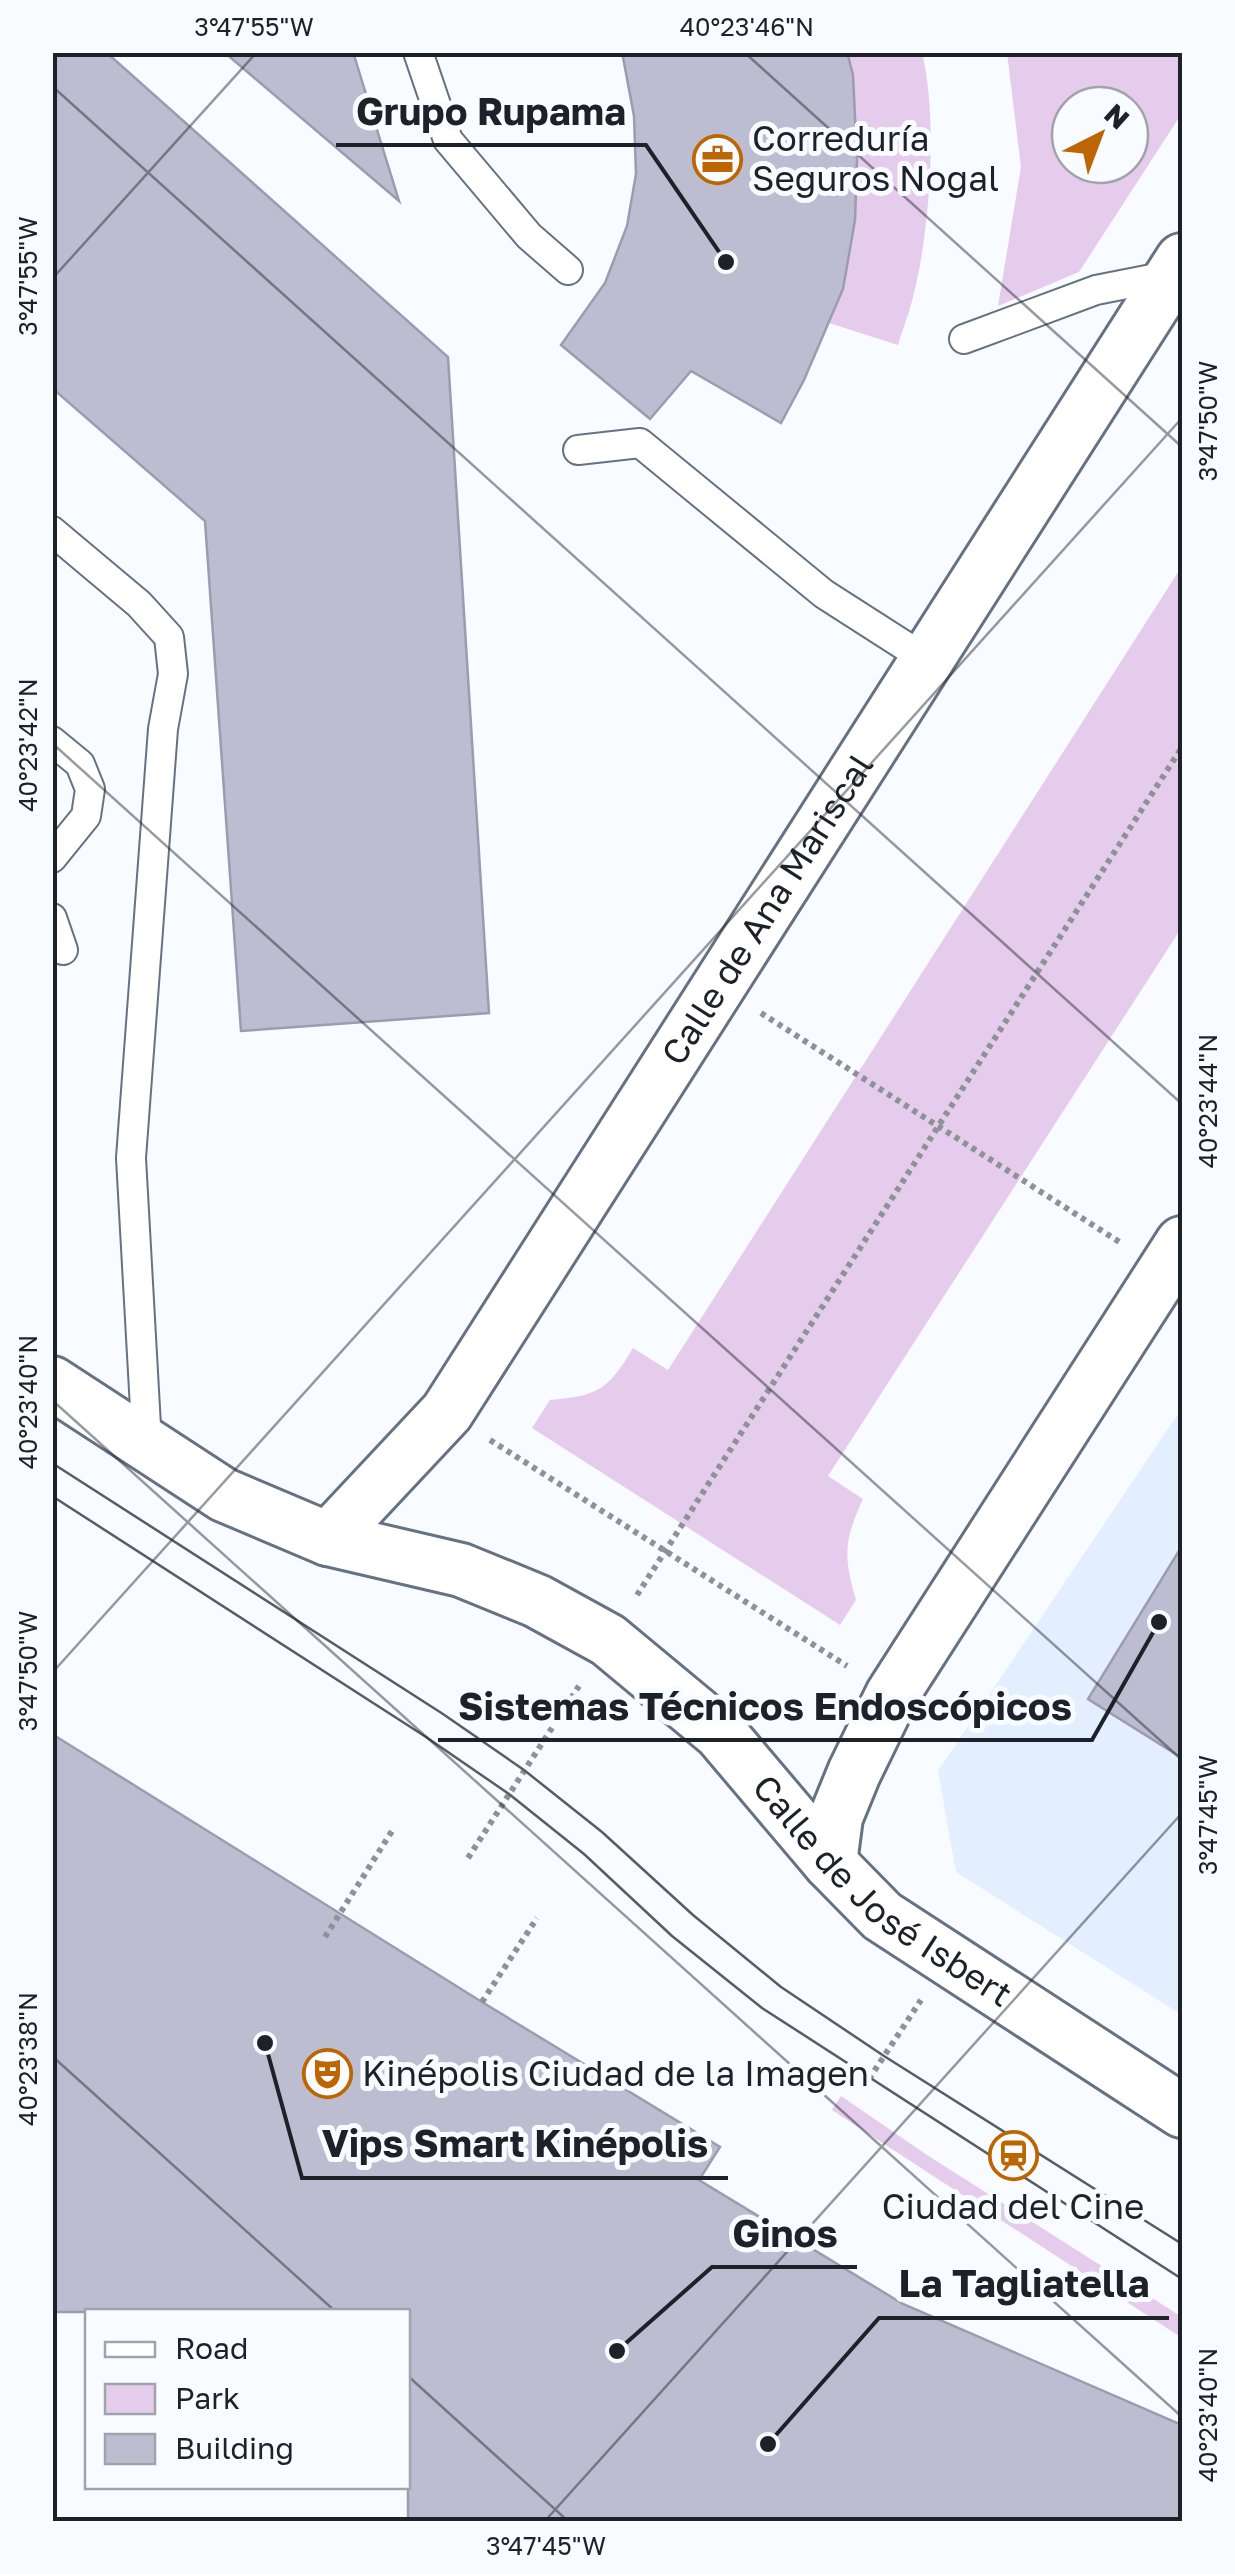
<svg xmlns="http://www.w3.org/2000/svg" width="1235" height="2574" font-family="'Golos Text',sans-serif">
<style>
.built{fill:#e3effe}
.green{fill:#e5ccec;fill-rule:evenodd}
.building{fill:#bdbdd2;stroke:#9c9bb0;stroke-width:2.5}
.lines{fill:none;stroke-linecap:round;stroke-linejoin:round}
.service-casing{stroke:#657282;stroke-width:32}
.minor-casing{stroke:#657282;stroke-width:58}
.path{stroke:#8e9297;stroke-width:6;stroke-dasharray:5 5;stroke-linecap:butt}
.service{stroke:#fff;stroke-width:28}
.minor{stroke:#fff;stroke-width:52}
.tram{stroke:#585c63;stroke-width:2.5}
.ticks{fill:none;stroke:#1d2229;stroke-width:2.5;stroke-opacity:0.45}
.labels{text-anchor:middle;stroke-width:10;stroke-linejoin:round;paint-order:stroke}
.poi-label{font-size:35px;fill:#1d2229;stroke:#f8fbff;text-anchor:start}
.street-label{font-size:35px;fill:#1d2229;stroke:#f8fbff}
.leader{fill:none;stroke:#1d2229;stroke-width:4}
.callout-dot{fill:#1d2229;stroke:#f8fbff;stroke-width:4}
.callout-label{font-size:38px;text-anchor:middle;font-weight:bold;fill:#1d2229;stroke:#f8fbff;stroke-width:10;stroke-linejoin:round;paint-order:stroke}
.neatline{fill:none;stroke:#1d2229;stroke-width:4}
.ticks-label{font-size:25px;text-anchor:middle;fill:#1d2229}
</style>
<rect width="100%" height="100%" fill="#f8fbff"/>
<path class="built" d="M 1182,1408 L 1182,2015 L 956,1872 L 938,1771 Z"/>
<g class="green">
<path d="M 847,53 L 922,53 C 938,116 930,230 914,293 C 910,311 903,328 898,345 L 829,323 C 855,258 859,191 856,122 C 854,98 853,76 847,53 Z"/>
<path d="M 1007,53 L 1182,53 L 1182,113 L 1079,272 L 998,306 L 1021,167 ZM 1070,105 L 1130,105 L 1130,165 L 1070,165 Z"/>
<path d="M 1182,566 L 1182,927 L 828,1476 L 863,1499 C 844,1541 843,1555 856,1600 L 840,1625 L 532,1428 L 550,1400 C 598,1396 608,1390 633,1348 L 668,1370 Z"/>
<path d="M 841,2096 L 930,2157 L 1182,2317 L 1182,2338 L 832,2110 Z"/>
</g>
<g class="building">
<path d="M 52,52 L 106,52 L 448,357 L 489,1013 L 241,1031 L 205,521 L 52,388 Z"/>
<path d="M 224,52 L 353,52 L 399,201 Z"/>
<path d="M 622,52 L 847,52 L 853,75 L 857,160 L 855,220 L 843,289 L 804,380 L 781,423 L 691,371 L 650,419 L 561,345 L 605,283 L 627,226 L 636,174 L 634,116 Z"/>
<path d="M 1182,1546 L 1182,1758 L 1088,1699 Z"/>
<path d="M 52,1734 L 482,2002 L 720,2147 L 699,2180 L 903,2304 L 1182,2425 L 1182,2522 L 408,2522 L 408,2312 L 52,2312 Z"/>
</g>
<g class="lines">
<defs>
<g id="service">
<path d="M 418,52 L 448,140 L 529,236 L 568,270"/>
<path d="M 964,339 L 1096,290 L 1172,275"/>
<path d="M 578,450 L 640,443 L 824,594 L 927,660"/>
<path d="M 52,531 L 139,604 L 169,637 L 173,674 L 163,729 L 131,1158 L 147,1444"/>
<path d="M 52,741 L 80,764 L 90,789 L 86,816 L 52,858"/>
<path d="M 52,918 L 63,950"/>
</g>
<g id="minor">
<path id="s1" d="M 52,1383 L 224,1495 L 328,1539 L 461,1570 L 537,1601 L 608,1640 L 720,1733 L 830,1863 L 882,1916 L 1182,2111"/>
<path id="s2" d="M 328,1539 L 447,1412 L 1182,260"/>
<path d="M 830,1863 L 836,1817 L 854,1773 L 892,1695 L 1182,1243"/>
</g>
</defs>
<use href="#service" class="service-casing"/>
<use href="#minor" class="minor-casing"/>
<g class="path">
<path d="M 761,1013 L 1121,1243"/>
<path d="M 490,1440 L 847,1666"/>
<path d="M 637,1595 L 1182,747"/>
<path d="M 468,1858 L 579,1686"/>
<path d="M 325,1937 L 392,1831"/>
<path d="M 482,2002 L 537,1918"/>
<path d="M 869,2079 L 921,2000"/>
</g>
<use href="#service" class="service"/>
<use href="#minor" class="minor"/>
<g class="tram">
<path d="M 52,1463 L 443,1714 L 524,1770 L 602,1832 L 693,1915 L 781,1987 L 884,2056 L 1182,2244"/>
<path d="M 52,1496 L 426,1737 L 509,1794 L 584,1854 L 672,1936 L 762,2008 L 1182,2279"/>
</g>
</g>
<path class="ticks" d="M 744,52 L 1182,447M 52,86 L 1182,1104M 52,279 L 257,52M 52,743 L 1182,1760M 52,1400 L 1182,2417M 52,1673 L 1182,418M 52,2056 L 336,2312M 408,2376 L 569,2522M 544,2522 L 1182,1813"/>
<defs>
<symbol id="office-ring" viewBox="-11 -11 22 22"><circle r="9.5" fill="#f8fbff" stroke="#bd6501" stroke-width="1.5"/><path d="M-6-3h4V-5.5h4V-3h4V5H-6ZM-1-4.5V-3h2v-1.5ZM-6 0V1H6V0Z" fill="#bd6501"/></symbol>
<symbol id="theatre-ring" viewBox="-11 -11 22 22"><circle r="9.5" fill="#f8fbff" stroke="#bd6501" stroke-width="1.5"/><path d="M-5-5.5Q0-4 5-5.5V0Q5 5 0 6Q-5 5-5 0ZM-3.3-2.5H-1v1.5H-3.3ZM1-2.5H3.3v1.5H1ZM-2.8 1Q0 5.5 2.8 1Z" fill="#bd6501"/></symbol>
<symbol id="station-ring" viewBox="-11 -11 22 22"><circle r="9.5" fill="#f8fbff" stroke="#bd6501" stroke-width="1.5"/><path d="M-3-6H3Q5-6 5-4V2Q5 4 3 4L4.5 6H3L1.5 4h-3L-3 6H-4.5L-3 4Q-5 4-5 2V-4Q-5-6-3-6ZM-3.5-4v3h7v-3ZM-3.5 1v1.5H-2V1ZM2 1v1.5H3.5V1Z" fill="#bd6501"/></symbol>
</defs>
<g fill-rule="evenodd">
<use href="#office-ring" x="690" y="132" width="55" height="55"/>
<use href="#theatre-ring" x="300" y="2046" width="55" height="55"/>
<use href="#station-ring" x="986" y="2128" width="55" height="55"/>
</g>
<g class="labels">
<g class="poi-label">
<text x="752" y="151">Correduría<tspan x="752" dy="40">Seguros Nogal</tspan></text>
<text x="362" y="2086">Kinépolis Ciudad de la Imagen</text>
<text x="1013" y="2219" text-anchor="middle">Ciudad del Cine</text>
</g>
<g class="street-label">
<text dy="12" stroke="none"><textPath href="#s2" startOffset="770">Calle de Ana Mariscal</textPath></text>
<text dy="12" stroke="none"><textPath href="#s1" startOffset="992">Calle de José Isbert</textPath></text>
</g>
</g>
<path class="leader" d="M726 262L646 145H336M1159 1622L1092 1740H438M265 2043L302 2178H728M617 2351L712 2267H857M768 2444L879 2318H1169"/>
<g class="callout-dot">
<circle cx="726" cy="262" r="10"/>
<circle cx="1159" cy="1622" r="10"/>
<circle cx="265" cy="2043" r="10"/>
<circle cx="617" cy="2351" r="10"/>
<circle cx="768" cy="2444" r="10"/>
</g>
<g class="callout-label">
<text x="491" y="125">Grupo Rupama</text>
<text x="765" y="1720">Sistemas Técnicos Endoscópicos</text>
<text x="515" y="2157">Vips Smart Kinépolis</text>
<text x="785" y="2247">Ginos</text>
<text x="1024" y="2297">La Tagliatella</text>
</g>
<rect width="1235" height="2574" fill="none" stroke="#f8fbff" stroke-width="110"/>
<rect x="85" y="2309" width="325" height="180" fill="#f8fbff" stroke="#a0a4a9" stroke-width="2.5"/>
<rect x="105" y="2342" width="50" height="15" fill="#ffffff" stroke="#a0a4a9" stroke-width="2.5"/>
<text x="175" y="2359" font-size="30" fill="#1d2229">Road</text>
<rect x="105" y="2384" width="50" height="30" fill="#e5ccec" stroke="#a0a4a9" stroke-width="2.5"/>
<text x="175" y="2409" font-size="30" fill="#1d2229">Park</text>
<rect x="105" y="2434" width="50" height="30" fill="#bdbdd2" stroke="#a0a4a9" stroke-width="2.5"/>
<text x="175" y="2459" font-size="30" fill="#1d2229">Building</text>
<g transform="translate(1100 135) rotate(42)"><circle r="48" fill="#f8fbff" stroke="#a0a4a9" stroke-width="2.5"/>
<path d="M0-8L18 38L0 25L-18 38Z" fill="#bd6501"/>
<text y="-15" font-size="28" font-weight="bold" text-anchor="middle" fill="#1d2229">N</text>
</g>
<rect x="55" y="55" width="1125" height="2464" class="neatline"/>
<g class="ticks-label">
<text x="254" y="36">3°47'55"W</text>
<text x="747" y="36">40°23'46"N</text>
<text transform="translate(28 276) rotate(-90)" y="9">3°47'55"W</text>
<text transform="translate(1208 421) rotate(-90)" y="9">3°47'50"W</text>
<text transform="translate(28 745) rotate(-90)" y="9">40°23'42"N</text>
<text transform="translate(1208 1101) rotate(-90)" y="9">40°23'44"N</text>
<text transform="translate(28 1402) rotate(-90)" y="9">40°23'40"N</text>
<text transform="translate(28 1671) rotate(-90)" y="9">3°47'50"W</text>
<text transform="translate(1208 1815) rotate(-90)" y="9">3°47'45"W</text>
<text transform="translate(28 2059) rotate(-90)" y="9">40°23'38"N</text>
<text transform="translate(1208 2415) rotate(-90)" y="9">40°23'40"N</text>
<text x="546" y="2555">3°47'45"W</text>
</g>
</svg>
